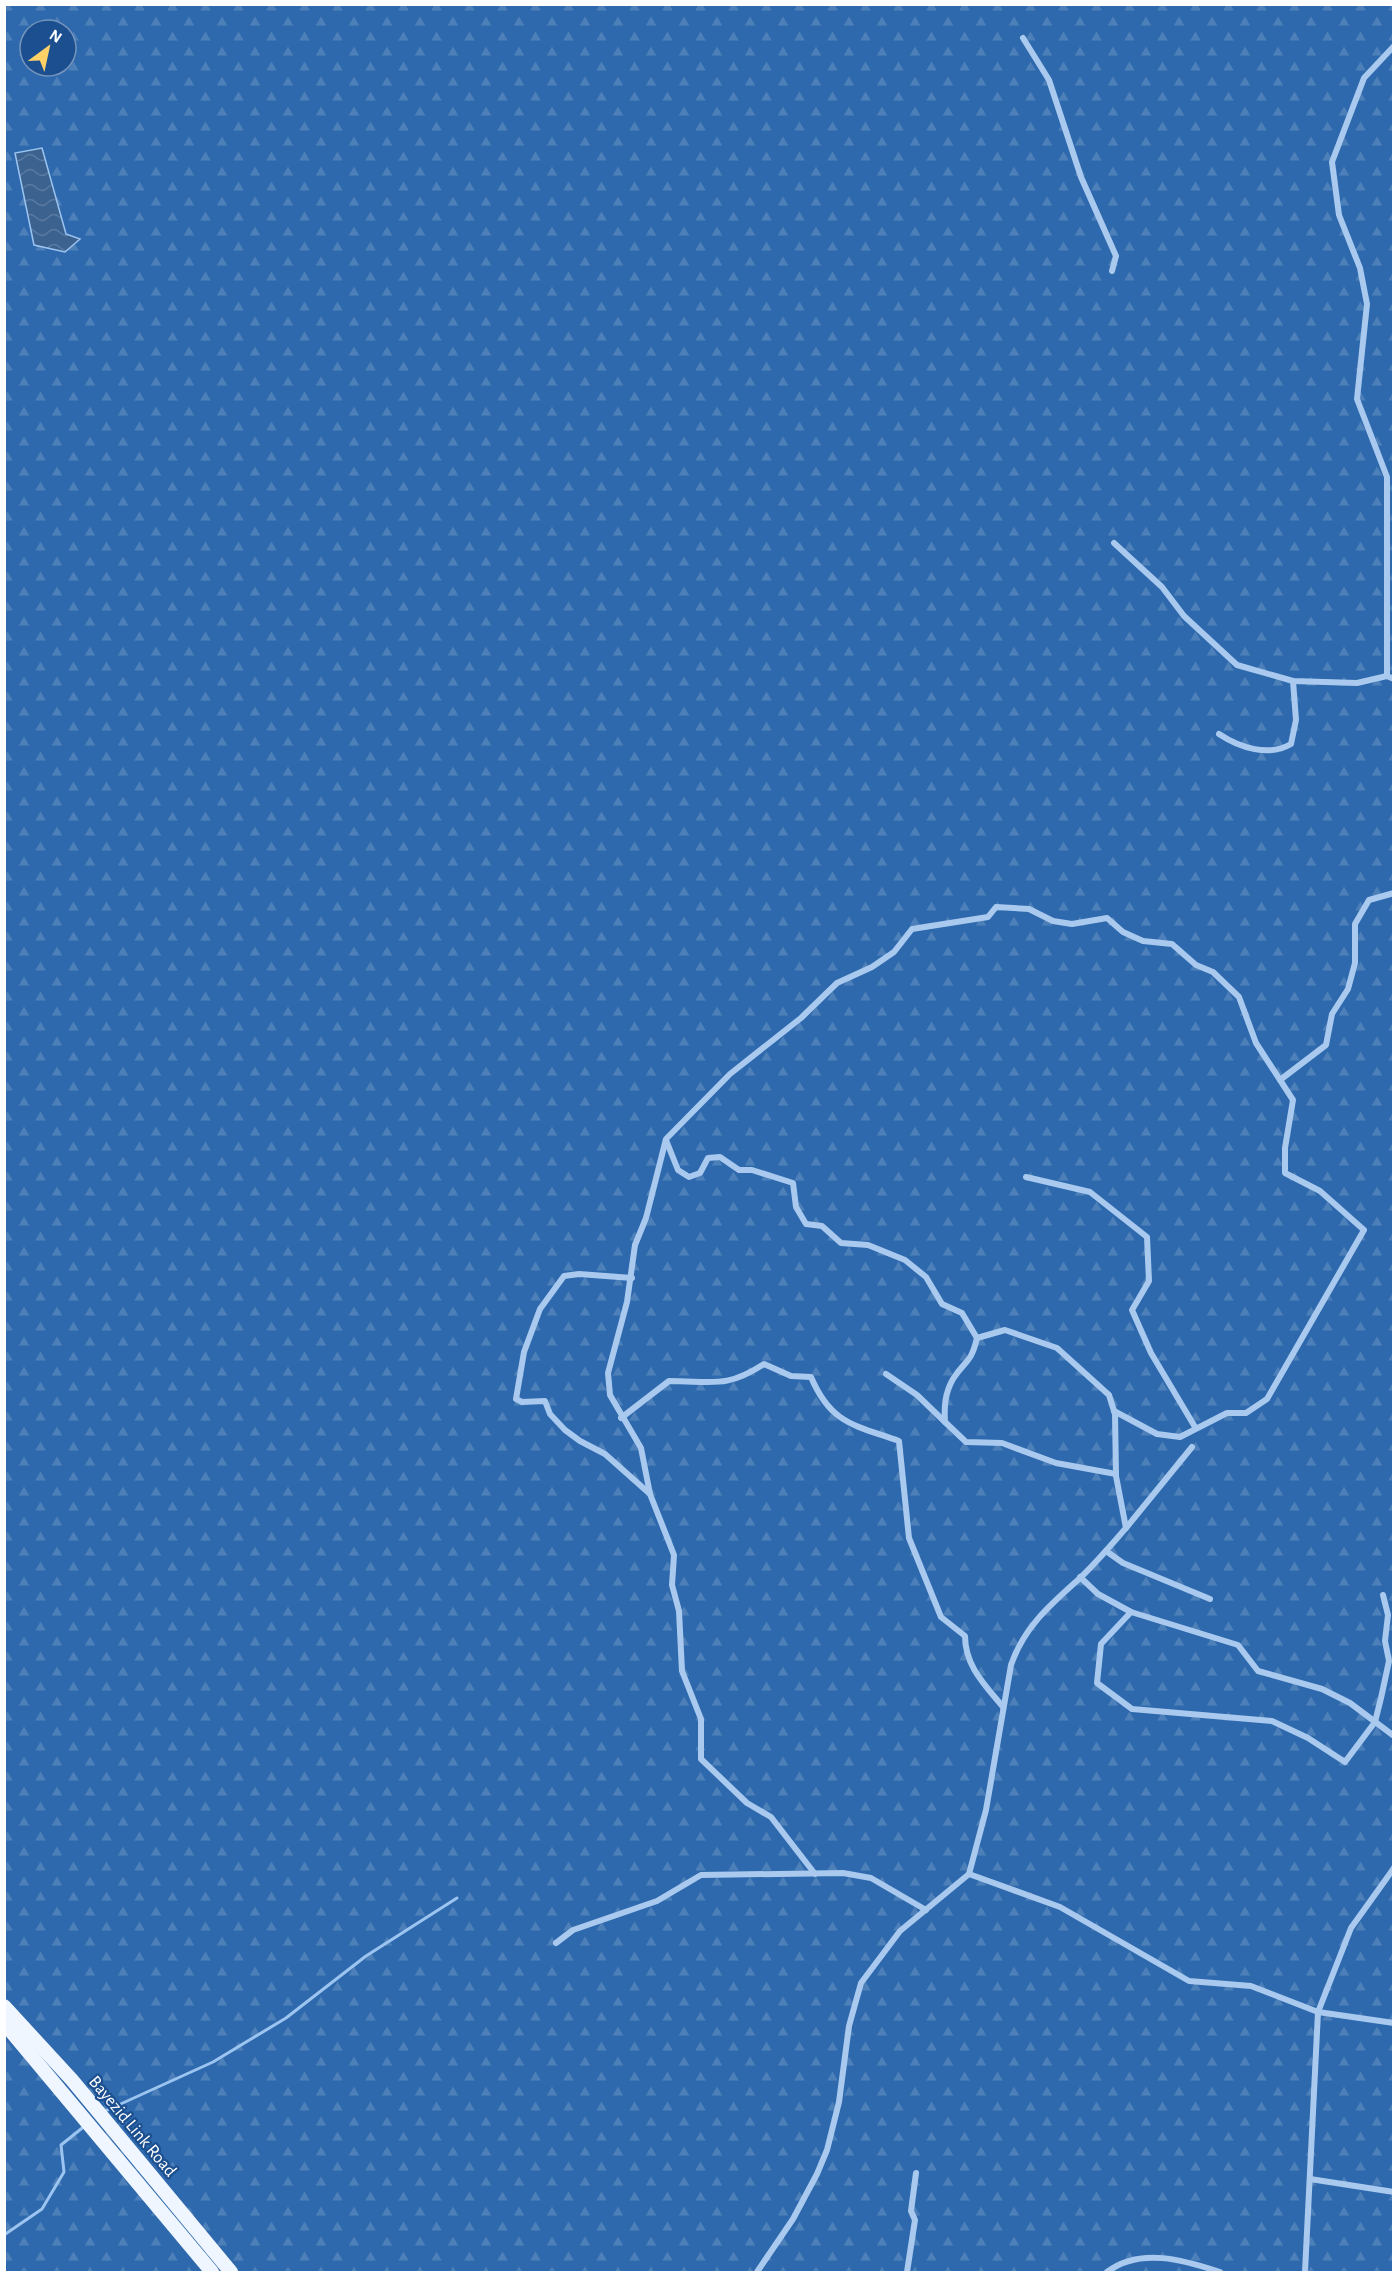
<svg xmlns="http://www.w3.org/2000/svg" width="1398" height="2277" font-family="'Alegreya Sans',sans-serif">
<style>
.forest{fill:url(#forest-firs);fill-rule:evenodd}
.water{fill:url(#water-waves);stroke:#9cc4f0;stroke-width:1.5}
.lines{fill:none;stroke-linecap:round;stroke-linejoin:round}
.stream{stroke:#9cc4f0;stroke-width:3}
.street{stroke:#a9c9ee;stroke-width:6}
.primary{stroke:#f0f6ff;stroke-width:14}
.labels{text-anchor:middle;stroke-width:4.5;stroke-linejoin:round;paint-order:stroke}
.street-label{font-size:18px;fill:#fff;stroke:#1b4f8f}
</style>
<defs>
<pattern id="forest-firs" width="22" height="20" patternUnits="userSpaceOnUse" patternTransform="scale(1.5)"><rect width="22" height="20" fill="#2e69ad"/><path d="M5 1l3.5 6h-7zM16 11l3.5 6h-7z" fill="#4d80b9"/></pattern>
<pattern id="water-waves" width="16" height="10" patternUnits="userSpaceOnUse" patternTransform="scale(1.5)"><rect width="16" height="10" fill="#3c6290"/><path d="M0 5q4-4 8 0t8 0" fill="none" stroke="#597aa1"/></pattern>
</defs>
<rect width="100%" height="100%" fill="#1b4f8f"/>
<path class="forest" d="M 5,5 L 1393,5 L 1393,2272 L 5,2272 ZM 30,30 L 66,30 L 66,66 L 30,66 Z"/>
<path class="water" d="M 42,148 L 66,234 L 80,239 L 65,252 L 34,245 L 15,153 Z"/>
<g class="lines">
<g class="stream">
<path d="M 103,2112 L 213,2062 L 286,2018 L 366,1956 L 457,1898"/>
<path d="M 4,2235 L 42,2209 L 64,2172 L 61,2145 L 86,2125"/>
</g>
<g class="street">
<path d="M 1023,38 L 1049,80 L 1081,177 L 1116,256 L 1112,271"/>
<path d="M 1394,46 L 1364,78 L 1332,162 L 1339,215 L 1360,268 L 1367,304 L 1357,399 L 1387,477 L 1387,676 L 1394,679"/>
<path d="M 1114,543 L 1162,587 L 1184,616 L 1237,665 L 1293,681 L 1357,683 L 1387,676"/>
<path d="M 1219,734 C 1240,748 1269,757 1291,744 L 1296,720 L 1293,681"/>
<path d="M 1280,1080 L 1326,1045 L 1332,1014 L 1348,989 L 1355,963 L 1355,924 L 1369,900 L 1394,893"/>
<path d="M 666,1140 L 678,1170 L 689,1177 L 700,1173 L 708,1158 L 720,1157 L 739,1170 L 752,1170 L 793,1183 L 796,1207 L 806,1224 L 822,1226 L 841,1243 L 868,1245 L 905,1260 L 926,1277 L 942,1304 L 962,1313 L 977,1338 L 1005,1330 L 1057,1348 L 1109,1395 L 1115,1414 L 1116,1476 L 1126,1528 C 1111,1545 1096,1563 1079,1579 C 1050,1605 1024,1627 1011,1665 L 986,1810 L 969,1874 L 900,1931 L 861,1983 L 849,2026 L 839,2102 L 827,2150 L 817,2174 L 793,2219 L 757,2272"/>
<path d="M 1026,1177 L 1090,1192 L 1147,1237 L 1149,1281 L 1132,1310 L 1151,1353 L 1195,1427"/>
<path d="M 632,1278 L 579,1274 L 564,1276 L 540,1309 L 524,1352 L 516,1399 L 522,1402 L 545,1401 L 550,1414 L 565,1430 L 580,1441 L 605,1454 L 650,1494 L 674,1555 L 672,1585 L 679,1611 L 682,1671 L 701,1719 L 701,1759 L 747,1803 L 771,1817 L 815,1874"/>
<path d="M 977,1338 C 971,1364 965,1360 953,1379 C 945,1393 944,1406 945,1422 L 966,1442 L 1002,1443 L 1056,1463 L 1116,1474"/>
<path d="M 886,1374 L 917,1395 L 945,1422"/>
<path d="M 621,1418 L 669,1381 C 712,1381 726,1389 764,1364 L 791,1376 L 811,1377 C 831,1424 854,1425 899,1441 L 909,1538 L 941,1617 L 965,1636 C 965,1666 985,1685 1003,1707"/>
<path d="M 650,1494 L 641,1448 L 610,1395 L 608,1373 L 627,1302 L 635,1245 L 646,1218 L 666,1139 L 730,1074 L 801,1018 L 837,983 L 872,967 L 894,952 L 912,929 L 988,917 L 996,907 L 1029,909 L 1053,921 L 1072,924 L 1107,918 L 1123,932 L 1143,941 L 1172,944 L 1196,965 L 1213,972 L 1239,997 L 1256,1043 L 1293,1100 L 1285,1148 L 1285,1173 L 1320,1191 L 1364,1230 L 1267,1399 L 1246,1413 L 1227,1413 L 1180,1437 L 1157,1434 L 1114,1411"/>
<path d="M 1126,1528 L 1192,1447"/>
<path d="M 1106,1551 L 1123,1563 L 1210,1599"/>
<path d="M 1080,1577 L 1098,1594 L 1131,1612 L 1238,1645 L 1258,1671 L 1322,1689 L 1350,1703 L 1394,1736"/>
<path d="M 1131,1612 L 1101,1644 L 1097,1683 L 1132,1709 L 1272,1721 L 1308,1738 L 1345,1762 L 1375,1722 L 1381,1698 L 1389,1661 L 1385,1641 L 1388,1615 L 1383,1595"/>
<path d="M 969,1874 L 1060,1907 L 1189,1981 L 1251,1986 L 1318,2012 L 1394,2023"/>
<path d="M 556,1943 L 573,1930 L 657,1901 L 701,1875 L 843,1873 L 871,1878 L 926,1910"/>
<path d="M 1310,2179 L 1394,2192"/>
<path d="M 907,2272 L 915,2220 L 911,2211 L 916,2173"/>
<path d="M 1107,2272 C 1140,2247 1184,2260 1220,2272"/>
<path d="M 1305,2272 L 1318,2012 L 1351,1928 L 1394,1868"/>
</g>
<g class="primary">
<path d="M 4,2006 L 72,2080 L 231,2272"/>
<path d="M 4,2023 L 212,2272"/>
</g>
</g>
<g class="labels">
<g class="street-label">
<text transform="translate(133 2126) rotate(50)" y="6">Bayezid Link Road</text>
</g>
</g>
<rect width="1398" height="2277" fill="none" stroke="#ffffff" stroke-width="12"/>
<g transform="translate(48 48) rotate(33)"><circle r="28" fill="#1b4f8f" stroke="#7695bc" stroke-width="1.5"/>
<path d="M0-4.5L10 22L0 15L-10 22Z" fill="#ffd166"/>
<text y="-9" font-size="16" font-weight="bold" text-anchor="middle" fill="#ffffff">N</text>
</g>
</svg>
